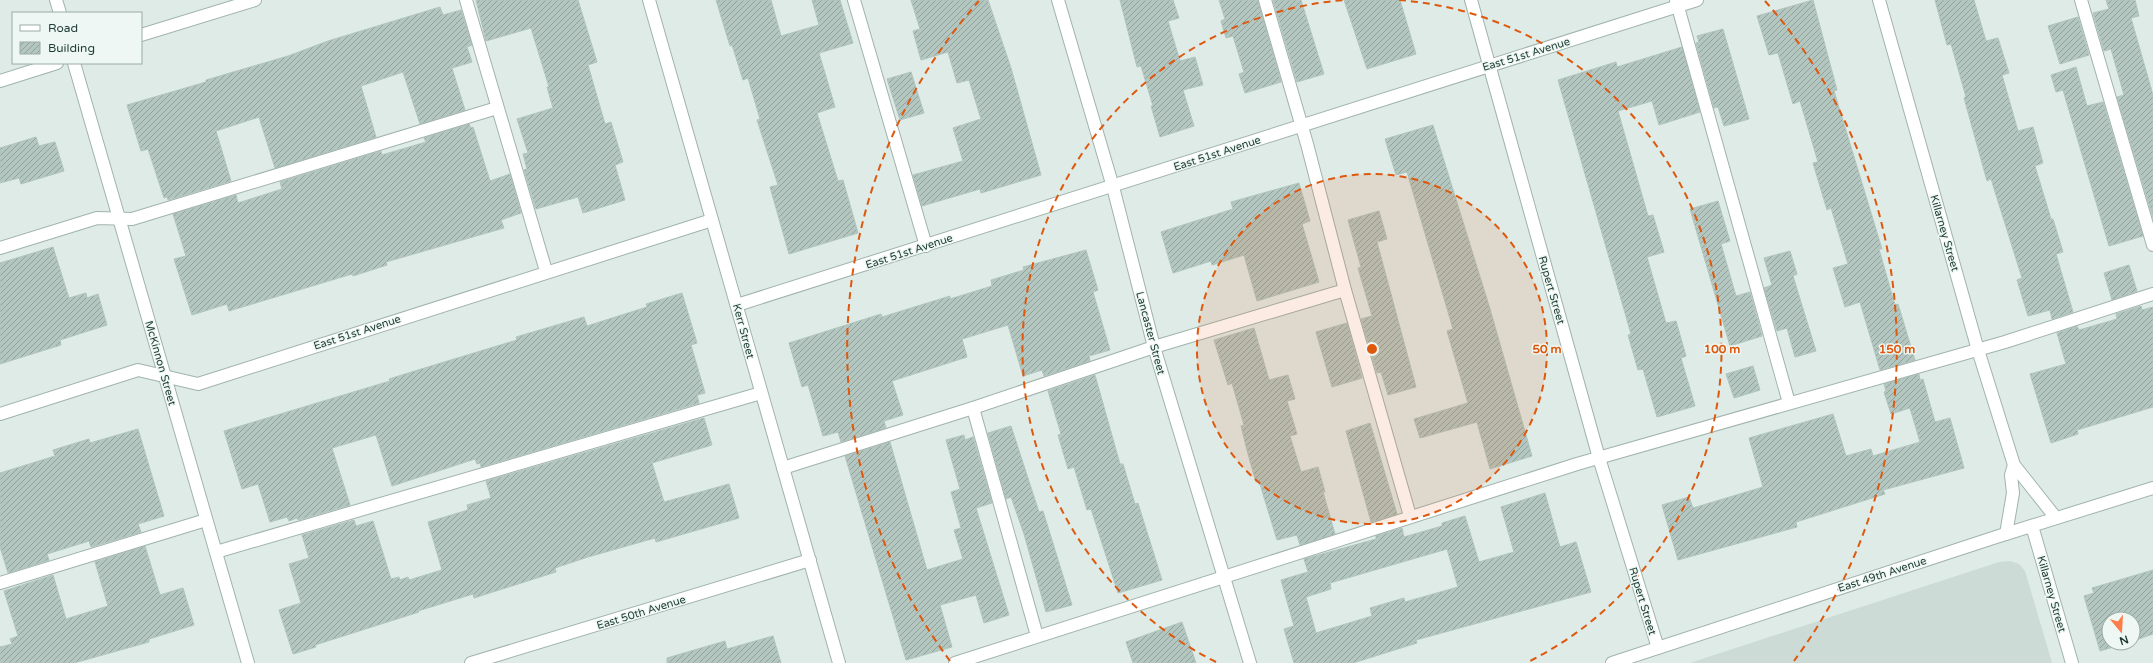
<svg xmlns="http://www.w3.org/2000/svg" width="2153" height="663" font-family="'Varela Round',sans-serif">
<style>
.built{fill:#ccdbd5}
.building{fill:url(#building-hatch);stroke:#b0c5bd;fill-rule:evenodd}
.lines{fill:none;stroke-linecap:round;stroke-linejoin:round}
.minor-casing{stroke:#a1b3ad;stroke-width:14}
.minor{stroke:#fff;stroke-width:12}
.ring{fill:none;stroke:#de580e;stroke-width:2;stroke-dasharray:7 5}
.labels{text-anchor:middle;stroke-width:3;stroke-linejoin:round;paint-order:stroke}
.street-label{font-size:11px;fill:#1e3c35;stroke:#eef7f3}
.centre{fill:#de580e;stroke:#eef7f3;stroke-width:2}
.ring-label{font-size:12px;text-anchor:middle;font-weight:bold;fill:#de580e;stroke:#eef7f3;stroke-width:3;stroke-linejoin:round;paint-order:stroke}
</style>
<defs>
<pattern id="building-hatch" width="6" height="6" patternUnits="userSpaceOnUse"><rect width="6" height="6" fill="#b3c6bf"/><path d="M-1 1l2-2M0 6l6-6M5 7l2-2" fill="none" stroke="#91a29c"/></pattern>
</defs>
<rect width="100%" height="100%" fill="#deebe6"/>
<path class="built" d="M 2010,561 L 2019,564 L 2025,571 L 2052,663 L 1690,663 L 1999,562 Z"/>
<g class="building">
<path d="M 476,0 L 578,0 L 597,62 L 588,65 L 605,124 L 611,122 L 623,162 L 615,165 L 625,200 L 583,213 L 578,197 L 536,209 L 524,170 L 527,169 L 523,154 L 528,153 L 517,119 L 553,108 L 547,87 L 549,87 L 531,28 L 486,41 Z"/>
<path d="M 716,0 L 771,0 L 781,36 L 819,25 L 812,0 L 840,0 L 853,43 L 819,53 L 835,107 L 817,113 L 838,181 L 843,180 L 858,233 L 789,254 L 770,187 L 778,185 L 757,120 L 760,119 L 748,78 L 743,80 L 732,45 L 730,46 Z"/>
<path d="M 911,0 L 988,0 L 1011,68 L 1041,175 L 981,193 L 980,189 L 922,206 L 913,175 L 963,161 L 953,128 L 981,119 L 969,80 L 957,83 L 948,52 L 921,60 L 913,31 L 920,29 Z"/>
<path d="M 1120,0 L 1173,0 L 1179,18 L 1168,21 L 1180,61 L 1195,57 L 1203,85 L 1183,90 L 1194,126 L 1160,137 L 1151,106 L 1153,106 L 1141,66 L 1137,67 Z"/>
<path d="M 1219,0 L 1258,0 L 1281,82 L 1245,93 L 1239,74 L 1244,72 L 1233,36 L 1226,38 L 1221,21 L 1225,19 Z"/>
<path d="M 1273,0 L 1301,0 L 1324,74 L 1297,82 Z"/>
<path d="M 1344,0 L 1400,0 L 1416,54 L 1367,69 Z"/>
<path d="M 1813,0 L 1837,90 L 1834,91 L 1882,249 L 1879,249 L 1895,305 L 1898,304 L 1915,360 L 1880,370 L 1860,302 L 1845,307 L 1833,268 L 1848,264 L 1831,208 L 1827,210 L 1813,163 L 1818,162 L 1800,101 L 1793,104 L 1778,53 L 1769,55 L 1757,16 Z"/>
<path d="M 1935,0 L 1974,0 L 1986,41 L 1998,38 L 2009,73 L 2002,75 L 2018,131 L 2033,127 L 2043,163 L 2035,166 L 2051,219 L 2053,219 L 2063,252 L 2056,254 L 2073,312 L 2052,319 L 2050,310 L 2028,316 L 2017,280 L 2022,278 L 1991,179 L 1987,181 L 1964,98 L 1966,97 L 1951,44 L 1947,45 Z"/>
<path d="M 2106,0 L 2135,0 L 2139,16 L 2131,18 L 2153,95 L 2153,218 L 2117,97 L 2124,95 L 2111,49 L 2104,51 L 2093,13 L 2109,9 Z"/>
<path d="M 440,7 L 443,15 L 461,10 L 472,45 L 467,47 L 472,62 L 452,68 L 465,110 L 420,124 L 403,72 L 361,86 L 376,137 L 275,168 L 259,117 L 216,131 L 231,181 L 168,200 L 167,197 L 164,198 L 148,149 L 141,151 L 127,105 L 206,82 L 206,80 L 288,56 L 328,41 Z"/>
<path d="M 2078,17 L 2089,55 L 2060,64 L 2048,26 Z"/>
<path d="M 1723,29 L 1749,119 L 1724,126 L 1718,107 L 1714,108 L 1696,43 L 1699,42 L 1697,36 Z"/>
<path d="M 1682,47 L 1700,112 L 1659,125 L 1652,101 L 1618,111 L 1648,216 L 1653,215 L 1664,252 L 1647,257 L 1666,323 L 1676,321 L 1686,356 L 1681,358 L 1695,406 L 1657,417 L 1643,369 L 1638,370 L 1628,335 L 1631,334 L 1558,80 L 1616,62 L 1617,67 Z"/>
<path d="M 2076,67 L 2087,106 L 2103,102 L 2143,236 L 2109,246 L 2063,90 L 2056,92 L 2051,75 Z"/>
<path d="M 911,72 L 924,113 L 900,120 L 887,79 Z"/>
<path d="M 469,124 L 471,128 L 473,127 L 490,181 L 510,174 L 521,213 L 501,220 L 504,228 L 386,262 L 387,265 L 353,276 L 352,274 L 229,311 L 227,304 L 192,315 L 174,259 L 186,256 L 173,214 L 236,195 L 238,203 L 282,189 L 280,182 L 381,151 L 382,155 L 426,142 L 424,138 Z"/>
<path d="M 1433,125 L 1490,309 L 1532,456 L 1490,469 L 1477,422 L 1420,438 L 1414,419 L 1468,403 L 1447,331 L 1453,329 L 1407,172 L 1396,175 L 1385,139 Z"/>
<path d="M 36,137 L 39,146 L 55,142 L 64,171 L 21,184 L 19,178 L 0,183 L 0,148 Z"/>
<path d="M 1299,183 L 1310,221 L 1302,224 L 1319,282 L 1257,301 L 1244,255 L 1212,265 L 1211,261 L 1173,273 L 1161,232 L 1233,209 L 1231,202 Z"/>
<path d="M 1718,201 L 1730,241 L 1721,244 L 1736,296 L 1750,292 L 1762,336 L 1730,346 L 1690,209 Z"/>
<path d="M 1379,211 L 1387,239 L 1377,242 L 1416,387 L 1388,395 L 1381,372 L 1377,373 L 1361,319 L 1372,316 L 1358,268 L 1361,267 L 1348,220 Z"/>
<path d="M 53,247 L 69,298 L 86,293 L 87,298 L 98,294 L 107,325 L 60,340 L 61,345 L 0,364 L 0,263 Z"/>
<path d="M 1086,250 L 1098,290 L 1093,292 L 1110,350 L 1089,356 L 1090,361 L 1044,376 L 1042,370 L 1023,376 L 1008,325 L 962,339 L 967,357 L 892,381 L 903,415 L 884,421 L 886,428 L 841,442 L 838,432 L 823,436 L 808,385 L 802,387 L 789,343 L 881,314 L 882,317 L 950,296 L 950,299 L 992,286 L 991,280 L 1024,270 L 1023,267 Z"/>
<path d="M 1790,251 L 1797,274 L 1793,276 L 1816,351 L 1795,357 L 1787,328 L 1777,331 L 1764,288 L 1772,285 L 1764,258 Z"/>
<path d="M 2129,265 L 2137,291 L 2112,300 L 2104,273 Z"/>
<path d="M 682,293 L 697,343 L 691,345 L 705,393 L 697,395 L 699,403 L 481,467 L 480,463 L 477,464 L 475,459 L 392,486 L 376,435 L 332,448 L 350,505 L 298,520 L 297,518 L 289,521 L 287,517 L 270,522 L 258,484 L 242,489 L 224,431 L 390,381 L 389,379 L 431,366 L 517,340 L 516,337 L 584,317 L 587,326 L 647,307 L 646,304 Z"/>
<path d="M 2141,306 L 2142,310 L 2153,307 L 2153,407 L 2077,430 L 2078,434 L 2051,443 L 2030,374 L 2066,364 L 2057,333 L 2077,326 L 2079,330 L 2117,319 L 2116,314 Z"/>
<path d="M 1347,323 L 1362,378 L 1332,387 L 1316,332 Z"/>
<path d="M 1254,328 L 1269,380 L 1288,375 L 1295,399 L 1287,401 L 1297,434 L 1290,436 L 1301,472 L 1318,467 L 1325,492 L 1323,492 L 1335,534 L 1300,545 L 1297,535 L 1277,540 L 1259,481 L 1256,482 L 1248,454 L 1241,426 L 1244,425 L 1232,383 L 1228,385 L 1214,340 Z"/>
<path d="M 1753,366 L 1760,390 L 1734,398 L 1726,374 Z"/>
<path d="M 1919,374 L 1920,380 L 1923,379 L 1935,422 L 1950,418 L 1964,468 L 1883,490 L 1885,494 L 1796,522 L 1797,527 L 1678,560 L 1662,505 L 1689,497 L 1693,508 L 1763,487 L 1749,438 L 1833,414 L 1846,456 L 1871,449 L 1873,456 L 1920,442 L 1910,408 L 1891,414 L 1884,392 L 1886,391 L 1884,384 Z"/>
<path d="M 1095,375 L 1120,464 L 1123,464 L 1135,504 L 1138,503 L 1162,580 L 1118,593 L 1091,509 L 1087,510 L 1074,467 L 1068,469 L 1058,435 L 1061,434 L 1048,391 Z"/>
<path d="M 704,418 L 712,445 L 652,463 L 664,502 L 729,484 L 739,518 L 656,542 L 655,538 L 588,557 L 555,568 L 556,572 L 474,598 L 473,594 L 418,611 L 419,612 L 315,645 L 316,647 L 293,654 L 279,610 L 301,603 L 289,564 L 309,558 L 302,535 L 354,520 L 356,526 L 373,521 L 391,579 L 399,577 L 400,580 L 408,577 L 409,580 L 442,570 L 428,522 L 468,510 L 467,505 L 491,498 L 486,481 Z"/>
<path d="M 1370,423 L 1397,514 L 1371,522 L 1346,431 Z"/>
<path d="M 1011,426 L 1039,512 L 1043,511 L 1072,605 L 1046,612 L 1024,534 L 1011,497 L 1006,499 L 988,433 Z"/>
<path d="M 138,429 L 164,516 L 138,524 L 141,532 L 91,547 L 89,541 L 47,554 L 49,560 L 8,573 L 0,547 L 0,473 L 55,456 L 53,450 L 89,439 L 90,443 Z"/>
<path d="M 964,435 L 965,440 L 973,437 L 992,503 L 976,508 L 1009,615 L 984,623 L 976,595 L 940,605 L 952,647 L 906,660 L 845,456 L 890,442 L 927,570 L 963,559 L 954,530 L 961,528 L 951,492 L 960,489 L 946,440 Z"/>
<path d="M 1545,493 L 1560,547 L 1576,542 L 1591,592 L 1416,640 L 1417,643 L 1353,663 L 1294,663 L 1284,629 L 1294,626 L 1281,580 L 1308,572 L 1304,559 L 1376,539 L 1376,536 L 1402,528 L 1404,537 L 1442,526 L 1442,523 L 1465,516 L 1479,562 L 1514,552 L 1501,507 ZM 1447,549 L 1458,587 L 1405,602 L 1404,598 L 1370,608 L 1372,616 L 1316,633 L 1306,597 L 1331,589 L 1330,583 Z"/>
<path d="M 145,546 L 160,595 L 183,588 L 194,625 L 149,639 L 149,642 L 74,663 L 0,663 L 0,647 L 12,644 L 10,639 L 18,636 L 4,591 L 53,575 L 66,619 L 108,606 L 95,562 Z"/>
<path d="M 2153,570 L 2153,634 L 2133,641 L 2133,619 L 2109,619 L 2109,643 L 2127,643 L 2100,651 L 2084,596 L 2094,593 L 2092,588 Z"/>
<path d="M 1182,622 L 1196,663 L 1133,663 L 1126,642 Z"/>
<path d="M 773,636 L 781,663 L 667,663 L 667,658 L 725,641 L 727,649 Z"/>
</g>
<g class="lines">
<defs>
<g id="minor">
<path d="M 56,0 L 60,13"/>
<path d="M 466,0 L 546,271"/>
<path d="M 649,0 L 839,663"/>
<path d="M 854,0 L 926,246"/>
<path d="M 1058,0 L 1113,187 L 1154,347 L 1250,663"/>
<path d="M 1265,0 L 1307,144 L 1345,290 L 1410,516"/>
<path d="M 1471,0 L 1599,458 L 1658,648"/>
<path d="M 1676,0 L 1789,403"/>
<path d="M 1879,0 L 1978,350 L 2014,465 L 2056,518"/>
<path d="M 2081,0 L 2153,245"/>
<path d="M 141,35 L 255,0"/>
<path d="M 74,63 L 248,663"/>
<path d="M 0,81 L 57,63"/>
<path d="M 0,248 L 97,218 L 132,219 L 497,108"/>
<path d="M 737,305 L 1697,0"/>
<path d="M 973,408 L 1037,636"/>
<path d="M 0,414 L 138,370 L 198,384 L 712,220"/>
<path d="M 783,468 L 973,408 L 1154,347 L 1345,290"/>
<path d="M 2032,526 L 2072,663"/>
<path d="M 2006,534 L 2013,493 L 2011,475 L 2014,465"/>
<path d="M 216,552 L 761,393"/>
<path d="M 0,583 L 206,520"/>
<path d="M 471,663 L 810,560"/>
<path d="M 955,663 L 1577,464 L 2005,342 L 2153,294"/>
<path d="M 1612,663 L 1996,537 L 2153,488"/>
</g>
</defs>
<use href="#minor" class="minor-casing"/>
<use href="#minor" class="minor"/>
</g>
<circle cx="1372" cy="349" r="175" fill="#de580e" fill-opacity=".12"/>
<g class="ring">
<circle cx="1372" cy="349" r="175"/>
<path d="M1216 662A350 350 0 0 1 1345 0M1399 0A350 350 0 0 1 1528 662"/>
<path d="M950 661A525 525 0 0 1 979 1M1765 1A525 525 0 0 1 1794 661"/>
</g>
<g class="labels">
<g class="street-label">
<text transform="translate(1526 54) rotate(-17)" y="4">East 51st Avenue</text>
<text transform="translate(1217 153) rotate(-18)" y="4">East 51st Avenue</text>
<text transform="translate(1945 233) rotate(74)" y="4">Killarney Street</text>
<text transform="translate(909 251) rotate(-18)" y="4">East 51st Avenue</text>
<text transform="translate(1552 290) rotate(74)" y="4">Rupert Street</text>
<text transform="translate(744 331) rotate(75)" y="4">Kerr Street</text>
<text transform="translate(357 332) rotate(-18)" y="4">East 51st Avenue</text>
<text transform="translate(1151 333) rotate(75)" y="4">Lancaster Street</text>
<text transform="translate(161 363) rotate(74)" y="4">McKinnon Street</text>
<text transform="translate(1882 574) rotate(-18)" y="4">East 49th Avenue</text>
<text transform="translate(2052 594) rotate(74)" y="4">Killarney Street</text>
<text transform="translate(1643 601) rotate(73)" y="4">Rupert Street</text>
<text transform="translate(641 612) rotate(-17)" y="4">East 50th Avenue</text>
</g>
</g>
<circle cx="1372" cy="349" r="6" class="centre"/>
<g class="ring-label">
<text x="1547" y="353">50 m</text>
<text x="1722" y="353">100 m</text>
<text x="1897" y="353">150 m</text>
</g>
<rect x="12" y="12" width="130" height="52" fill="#eef7f3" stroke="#9baca7"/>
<rect x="20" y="25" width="20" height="6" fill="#ffffff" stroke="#9baca7"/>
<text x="48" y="32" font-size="12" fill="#1e3c35">Road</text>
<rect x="20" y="42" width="20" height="12" fill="url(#building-hatch)" stroke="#9baca7"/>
<text x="48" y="52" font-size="12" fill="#1e3c35">Building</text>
<g transform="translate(2121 631) rotate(162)"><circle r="19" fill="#eef7f3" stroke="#9baca7"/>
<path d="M0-3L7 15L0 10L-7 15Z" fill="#fd7c49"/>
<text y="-6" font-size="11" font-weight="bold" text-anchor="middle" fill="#1e3c35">N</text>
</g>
</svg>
